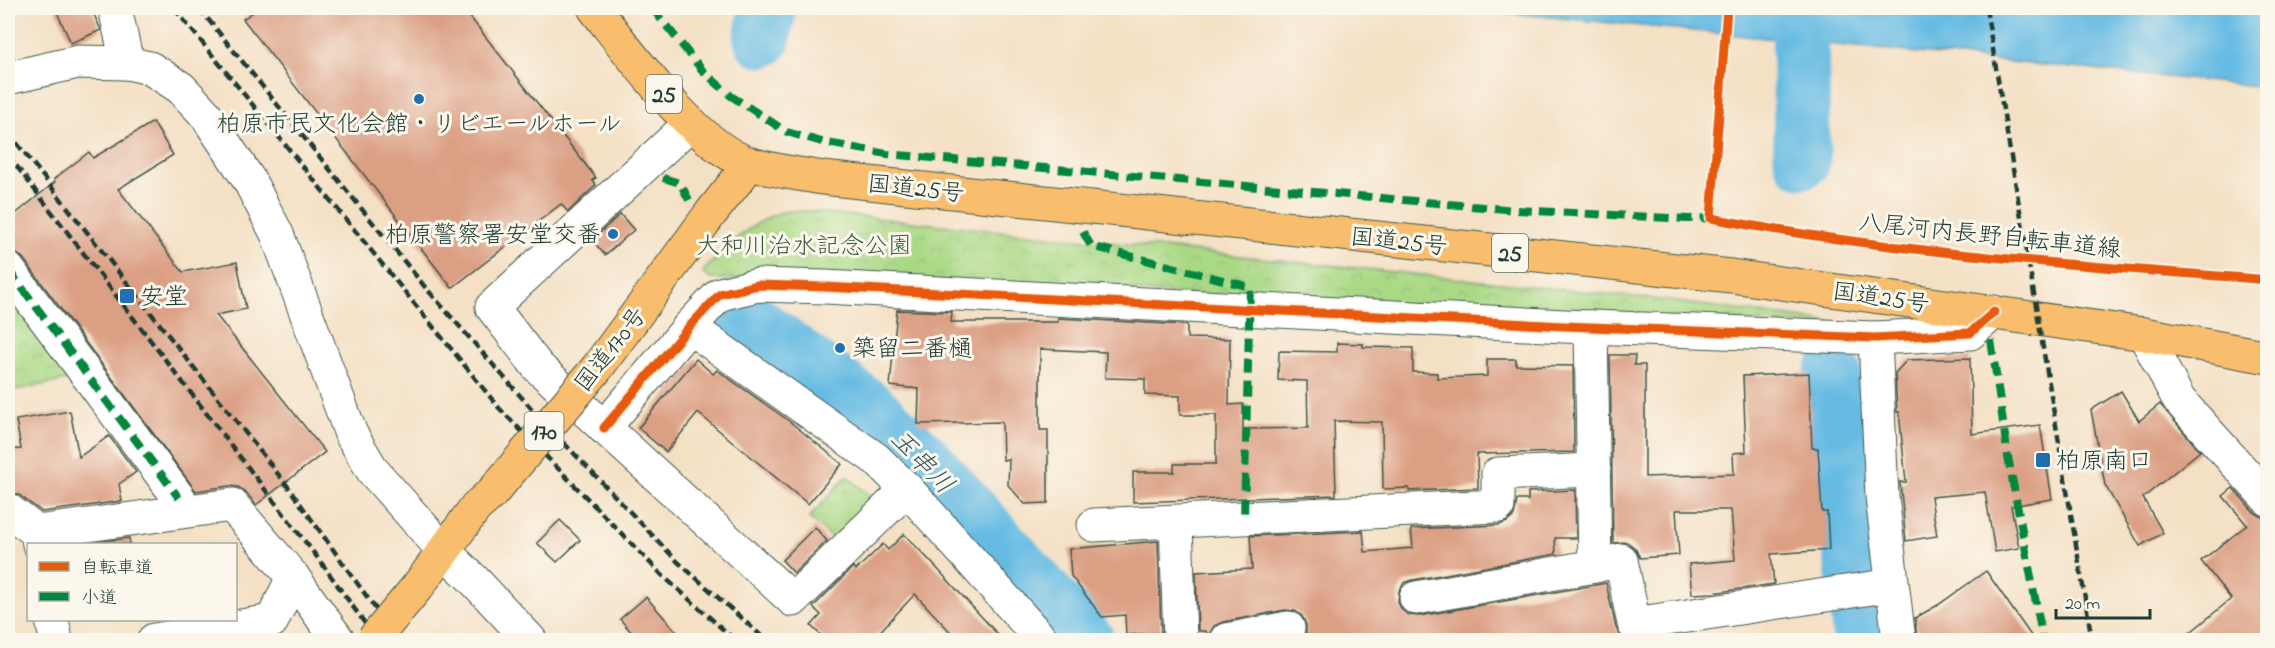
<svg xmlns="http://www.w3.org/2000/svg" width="2275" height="648" font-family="'Indie Flower','Klee One',sans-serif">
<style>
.park{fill:url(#park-crowns);stroke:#648b5d;stroke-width:1.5}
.water{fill:#66bbe3;stroke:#427c8c;stroke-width:1.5}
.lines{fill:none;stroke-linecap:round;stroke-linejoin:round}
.river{stroke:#66bbe3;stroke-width:57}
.building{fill:#db9f83}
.minor-casing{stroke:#3f554a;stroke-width:35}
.highway-casing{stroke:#3f554a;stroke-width:35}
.minor{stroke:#fff;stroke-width:33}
.highway{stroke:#f9be6d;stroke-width:33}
.rail{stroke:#1f3d34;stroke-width:4.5;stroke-dasharray:9 4.5;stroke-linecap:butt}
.highway-bridge-casing{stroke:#3f554a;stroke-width:35;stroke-linecap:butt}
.highway-bridge{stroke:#f9be6d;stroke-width:33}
.quiet{stroke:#00873e;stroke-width:8;stroke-dasharray:15 8;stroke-linecap:butt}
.cycleway-casing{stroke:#fbf7ec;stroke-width:13}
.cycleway{stroke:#e8590c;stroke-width:9}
.poi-dot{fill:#1f6fb2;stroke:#fbf7ec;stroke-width:2}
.labels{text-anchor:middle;stroke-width:6;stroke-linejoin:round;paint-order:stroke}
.shield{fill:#fbf7ec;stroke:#61756b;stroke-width:1.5}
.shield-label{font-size:22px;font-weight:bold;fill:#1f3d34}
.poi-label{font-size:24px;fill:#1f3d34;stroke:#fbf7ec;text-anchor:start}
.street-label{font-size:24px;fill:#1f3d34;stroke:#fbf7ec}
.park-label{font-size:24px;fill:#3b5c44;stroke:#fbf7ec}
.water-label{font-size:26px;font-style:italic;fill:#315c60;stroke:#fbf7ec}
</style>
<defs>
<pattern id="park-crowns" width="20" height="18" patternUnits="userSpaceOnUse" patternTransform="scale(1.5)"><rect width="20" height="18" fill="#aad986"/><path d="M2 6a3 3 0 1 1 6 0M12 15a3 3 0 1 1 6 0" fill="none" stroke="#92bb74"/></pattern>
</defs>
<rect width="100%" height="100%" fill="#fbf7ec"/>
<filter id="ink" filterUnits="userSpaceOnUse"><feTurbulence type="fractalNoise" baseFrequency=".0167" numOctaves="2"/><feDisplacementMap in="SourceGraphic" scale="12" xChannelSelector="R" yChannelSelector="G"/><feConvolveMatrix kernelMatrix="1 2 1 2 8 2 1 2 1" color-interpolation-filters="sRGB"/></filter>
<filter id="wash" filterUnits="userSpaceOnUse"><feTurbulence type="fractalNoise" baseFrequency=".008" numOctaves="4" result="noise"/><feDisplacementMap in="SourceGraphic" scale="24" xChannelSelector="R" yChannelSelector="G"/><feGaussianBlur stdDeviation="1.35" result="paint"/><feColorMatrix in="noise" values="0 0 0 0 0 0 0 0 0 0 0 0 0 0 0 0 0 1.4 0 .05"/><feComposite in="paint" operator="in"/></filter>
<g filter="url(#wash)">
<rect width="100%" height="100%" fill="#f4e0c4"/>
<g class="park">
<path d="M 807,211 L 1663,300 L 1872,328 L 865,278 L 711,279 L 702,273 C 724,249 748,224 779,213 C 787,210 798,211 807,211 Z"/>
<path d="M 8,290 L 73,379 L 10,391 L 8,378 Z"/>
<path d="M 847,476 L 873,499 L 835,541 L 809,518 Z"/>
</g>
<path class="water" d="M 1459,8 L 2267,8 L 2267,87 Z"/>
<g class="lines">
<g class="river">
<path d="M 1800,8 L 1802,160"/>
<path d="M 762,39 L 768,8"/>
<path d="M 735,309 L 871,410 L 924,460 L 1086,640"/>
<path d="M 1833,373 L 1861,640"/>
</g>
</g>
<g id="blocks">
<g class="building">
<path d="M 55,8 L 91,8 L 101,30 L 71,43 Z"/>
<path d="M 259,8 L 463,8 L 596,178 L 592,180 L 596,185 L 568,212 L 561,204 L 452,288 L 243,19 Z"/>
<path d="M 153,122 L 173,155 L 118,189 L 183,272 L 237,262 L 246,309 L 216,315 L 325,452 L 256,505 L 246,492 L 238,487 L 229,486 L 196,491 L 23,258 L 12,251 L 8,245 L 8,220 L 55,182 L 54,179 L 89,152 L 93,158 Z"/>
<path d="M 620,214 L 634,230 L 605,255 L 592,240 Z"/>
<path d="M 897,310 L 952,312 L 951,322 L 1058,322 L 1058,318 L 1187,325 L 1187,338 L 1230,339 L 1229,405 L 1243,404 L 1243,429 L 1308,428 L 1307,381 L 1278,380 L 1279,351 L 1337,352 L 1337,343 L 1363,344 L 1363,347 L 1413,348 L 1413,372 L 1437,373 L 1437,378 L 1487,376 L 1487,359 L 1516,359 L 1516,365 L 1573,366 L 1574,452 L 1477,454 L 1478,488 L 1409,491 L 1409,488 L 1383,489 L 1382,422 L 1334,421 L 1336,495 L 1133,502 L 1133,472 L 1174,472 L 1174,464 L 1216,464 L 1216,415 L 1180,415 L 1180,396 L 1145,395 L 1145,379 L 1105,378 L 1106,352 L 1040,349 L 1040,430 L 1048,430 L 1048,503 L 1025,504 L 1008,485 L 1009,459 L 1003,460 L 1002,422 L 918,424 L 919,389 L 890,386 Z"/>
<path d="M 1610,355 L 1635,355 L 1634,365 L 1645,365 L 1645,477 L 1734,474 L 1733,453 L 1746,452 L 1743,376 L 1809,373 L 1812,448 L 1818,448 L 1822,512 L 1827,512 L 1829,550 L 1771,554 L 1774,584 L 1713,593 L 1692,594 L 1689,564 L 1735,560 L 1731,510 L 1676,510 L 1679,555 L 1640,558 L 1635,548 L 1627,542 L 1613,543 Z"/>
<path d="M 1970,358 L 1972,434 L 2040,425 L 2052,499 L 2011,506 L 2019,548 L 1995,552 L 1985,492 L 1931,497 L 1937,536 L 1906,541 L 1900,482 L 1906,482 L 1899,412 L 1897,412 L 1895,373 L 1907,360 Z"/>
<path d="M 696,359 L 713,374 L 717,370 L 789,421 L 842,464 L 808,504 L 698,413 L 666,452 L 638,428 Z"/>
<path d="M 2121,391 L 2139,421 L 2160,404 L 2200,451 L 2143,498 L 2163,533 L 2140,546 L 2105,485 L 2091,410 Z"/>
<path d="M 70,411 L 79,457 L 109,436 L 136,472 L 119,484 L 122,501 L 42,512 L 19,495 L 8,492 L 8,450 L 21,449 L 16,420 Z"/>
<path d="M 2233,488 L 2254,512 L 2262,517 L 2268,517 L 2268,640 L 2181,640 L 2231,599 L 2201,561 L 2247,525 L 2223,496 Z"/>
<path d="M 1575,490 L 1576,538 L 1555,538 L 1556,554 L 1413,580 L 1404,583 L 1399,591 L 1398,602 L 1402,610 L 1409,615 L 1419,616 L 1606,583 L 1616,628 L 1624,640 L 1302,640 L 1306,633 L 1306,625 L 1302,616 L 1295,611 L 1285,610 L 1223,622 L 1214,626 L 1210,633 L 1209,640 L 1206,631 L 1198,631 L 1196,572 L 1252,569 L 1250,536 L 1363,531 L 1365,552 L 1413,548 L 1411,529 L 1499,525 L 1507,522 L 1514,516 L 1517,500 L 1528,500 L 1528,492 Z"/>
<path d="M 560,520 L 580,540 L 557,562 L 537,543 Z"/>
<path d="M 815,527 L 827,541 L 794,573 L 782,560 Z"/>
<path d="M 904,534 L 932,563 L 1003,640 L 958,640 L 915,594 L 872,640 L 826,640 L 811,626 L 821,615 L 813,607 L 853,567 L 856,570 L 883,544 L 888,550 Z"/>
<path d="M 129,538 L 130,544 L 83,544 Z"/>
<path d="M 1158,541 L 1161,633 L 1126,635 L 1125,615 L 1102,617 L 1071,576 L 1069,549 Z"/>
<path d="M 1986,571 L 2034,640 L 1917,640 L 1915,618 L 1938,605 Z"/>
<path d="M 646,597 L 684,640 L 638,640 L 620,619 Z"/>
</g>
</g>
</g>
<g filter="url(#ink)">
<use href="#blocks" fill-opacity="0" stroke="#3f554a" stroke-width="1.5"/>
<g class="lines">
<defs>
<g id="minor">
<path d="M 115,8 L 127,63"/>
<path d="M 8,78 L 78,62 L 127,63 L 150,68 L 181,88 L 206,115 L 249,180 L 277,234 L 351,434 L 373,471 L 444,551 L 473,579 L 530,640"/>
<path d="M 691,123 L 492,307 L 538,367 L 793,600 L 907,489"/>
<path d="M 8,269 L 179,498"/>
<path d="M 689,327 L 876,459 L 907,489 L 1042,640"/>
<path d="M 2144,334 L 2179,400 L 2268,499"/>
<path d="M 1875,338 L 1882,497 L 1899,640"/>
<path d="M 604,428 L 689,327 L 720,294 L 758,285 L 825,287 L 1564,326 L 1875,338 L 1970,333 L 1994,312"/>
<path d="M 8,510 L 37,532 L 39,544"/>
<path d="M 1176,522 L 1180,640"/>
<path d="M 1094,525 L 1498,506 L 1498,474 L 1594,470"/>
<path d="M 37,532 L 232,505 L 293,577 L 338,640"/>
<path d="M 1595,566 L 1621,560 L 1634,624 L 1892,585"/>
<path d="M 1416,598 L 1595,566 L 1591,327"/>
<path d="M 52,620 L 56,640"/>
<path d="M 154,640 L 272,621 L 293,577"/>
<path d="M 1227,640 L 1288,628"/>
</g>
<g id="highway">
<path d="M 594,8 C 630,53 696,147 751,164 C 774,171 800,174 823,178 L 1731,276 L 2144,334 L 2268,357"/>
<path d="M 597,368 L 711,213 L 750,164"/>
<path d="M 418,586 L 476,507 L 492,493"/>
</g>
</defs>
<use href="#minor" class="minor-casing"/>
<use href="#highway" class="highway-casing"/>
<use href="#minor" class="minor"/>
<use href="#highway" class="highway"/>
<g class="rail">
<path d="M 174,8 L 500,409 L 662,575 L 735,640"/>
<path d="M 199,8 L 425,287 L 538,416 L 678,562 L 766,640"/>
<path d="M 1986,8 L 2092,640"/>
<path d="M 8,132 L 289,488 L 398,640"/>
<path d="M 8,155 L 320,561 L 377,640"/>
</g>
<defs>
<g id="highway-bridge">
<path d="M 492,493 L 597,368"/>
<path d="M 373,640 L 418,586"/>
</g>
</defs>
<use href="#highway-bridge" class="highway-bridge-casing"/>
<use href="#highway-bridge" class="highway-bridge"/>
<g class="quiet">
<path d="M 652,8 L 703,71 L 731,96 L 787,132 L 822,142 L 887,154 L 1516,210 L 1689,219 L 1711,218"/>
<path d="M 663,178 L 680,183 L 689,200"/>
<path d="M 1083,232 L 1091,246 L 1250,287 L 1244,518"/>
<path d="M 8,269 L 179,498"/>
<path d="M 1991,340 L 2008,457 L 2043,640"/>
</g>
<defs>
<g id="cycleway">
<path d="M 1727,8 L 1711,218 C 1894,254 2082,265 2268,280"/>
<path d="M 604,428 L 689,327 L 720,294 L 758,285 L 825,287 L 1564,326 L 1875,338 L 1970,333 L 1994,312"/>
</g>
</defs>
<use href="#cycleway" class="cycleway-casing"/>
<use href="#cycleway" class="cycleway"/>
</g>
</g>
<g class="poi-dot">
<circle cx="419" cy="99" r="6"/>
<circle cx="613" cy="234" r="6"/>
<rect x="119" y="288" width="16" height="16" rx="3"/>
<circle cx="840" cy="348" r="6"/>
<rect x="2035" y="452" width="16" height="16" rx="3"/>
</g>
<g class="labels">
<g class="shield">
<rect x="646" y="75" width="36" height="38" rx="4.5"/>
<rect x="1492" y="234" width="36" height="38" rx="4.5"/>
<rect x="524.5" y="412" width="39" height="38" rx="4.5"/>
</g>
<g class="shield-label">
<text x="664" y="102">25</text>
<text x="1510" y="261">25</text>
<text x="544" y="439">170</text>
</g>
<g class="poi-label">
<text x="419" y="131" text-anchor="middle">柏原市民文化会館・リビエールホール</text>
<text x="601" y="242" text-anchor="end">柏原警察署安堂交番</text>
<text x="140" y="304">安堂</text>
<text x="852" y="356">築留二番樋</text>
<text x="2056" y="468">柏原南口</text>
</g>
<g class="street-label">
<text transform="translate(916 188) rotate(6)" y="8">国道25号</text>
<text transform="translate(1990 235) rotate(6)" y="8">八尾河内長野自転車道線</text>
<text transform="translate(1399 241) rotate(6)" y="8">国道25号</text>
<text transform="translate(1881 297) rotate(8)" y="8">国道25号</text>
<text transform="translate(610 349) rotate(-52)" y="8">国道170号</text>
</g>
<g class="park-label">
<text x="804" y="253">大和川治水記念公園</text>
</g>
<g class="water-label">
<text transform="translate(923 461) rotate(46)" y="9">玉串川</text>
</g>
</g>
<rect width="2275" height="648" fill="none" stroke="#fbf7ec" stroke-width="30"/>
<rect x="27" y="543" width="210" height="78" fill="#fbf7ec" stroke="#a3ada2" stroke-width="1.5"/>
<rect x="39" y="562" width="30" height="9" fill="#e8590c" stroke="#a3ada2" stroke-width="1.5"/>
<text x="81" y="573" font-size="18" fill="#1f3d34">自転車道</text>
<rect x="39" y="592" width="30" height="9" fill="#00873e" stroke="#a3ada2" stroke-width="1.5"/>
<text x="81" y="603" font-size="18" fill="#1f3d34">小道</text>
<path d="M2056 609v9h94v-9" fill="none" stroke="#1f3d34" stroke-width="3"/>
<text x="2065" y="609" font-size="18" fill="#1f3d34" stroke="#fbf7ec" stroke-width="4.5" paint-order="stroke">20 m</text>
</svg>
